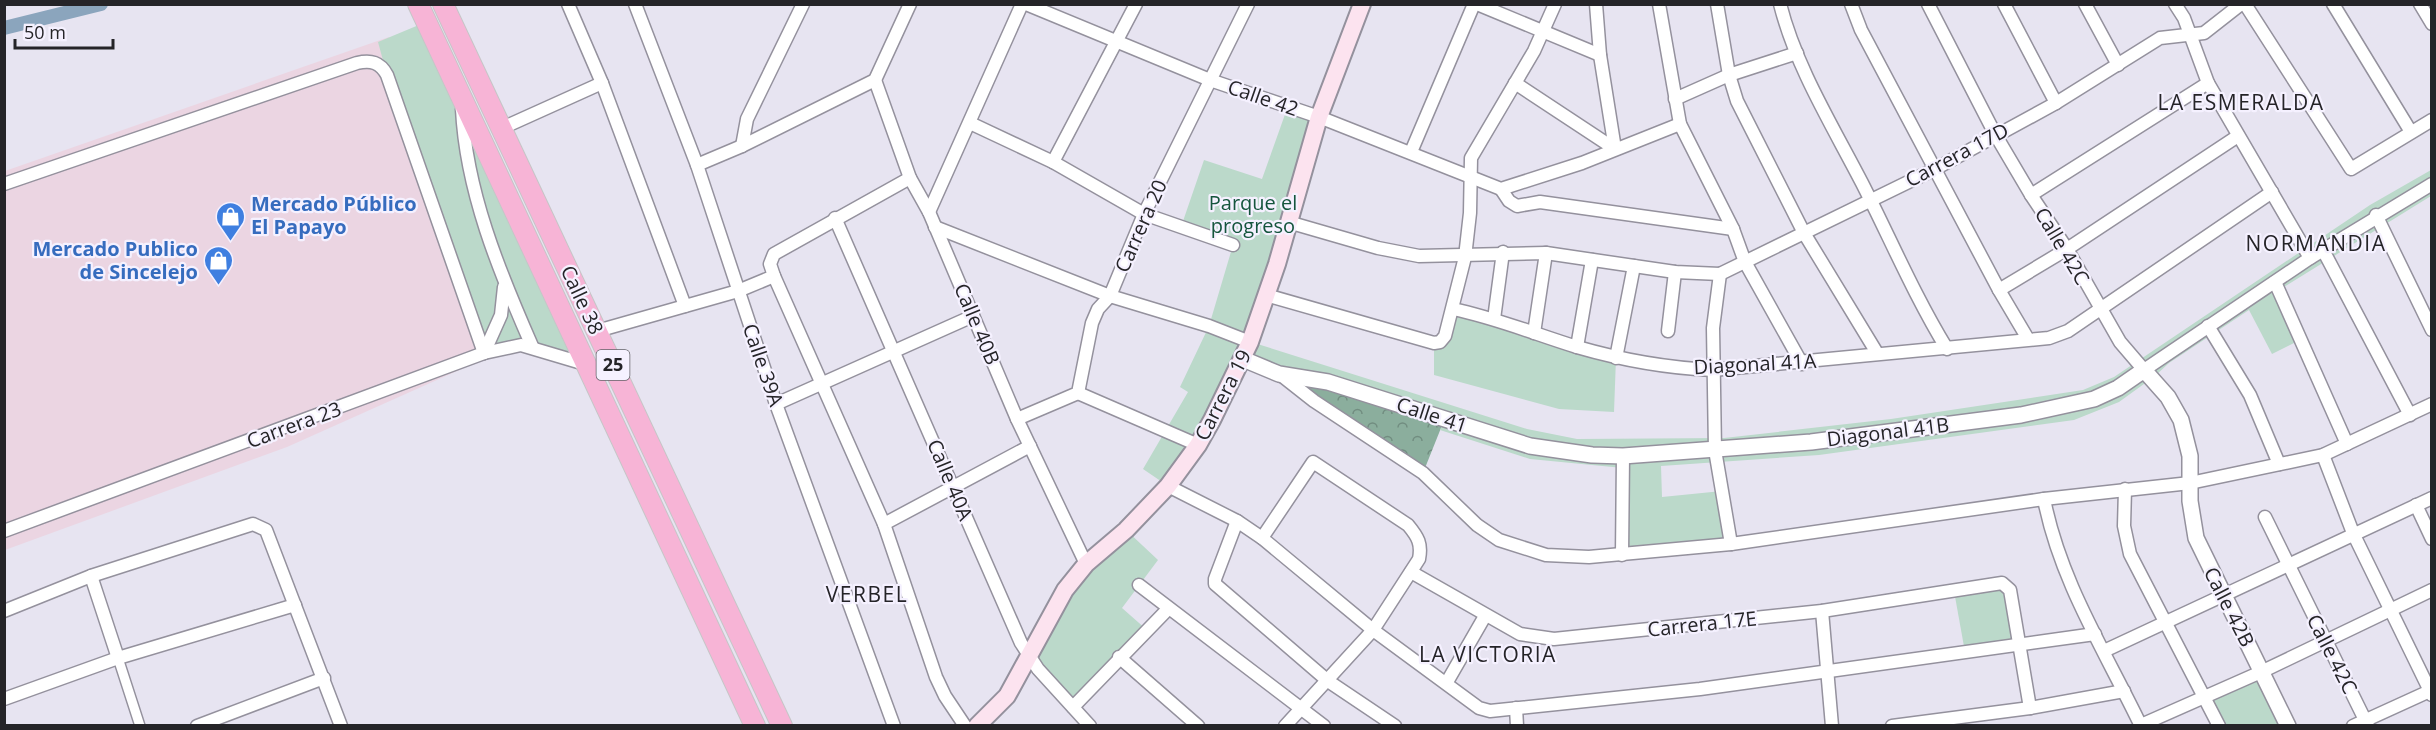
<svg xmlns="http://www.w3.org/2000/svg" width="2436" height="730" font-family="'Open Sans',sans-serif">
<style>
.commercial{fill:#ebd5e2}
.forest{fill:url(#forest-crowns)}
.park{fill:#bbd9ca}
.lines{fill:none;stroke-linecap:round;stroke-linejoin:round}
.canal{stroke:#8ba5bd;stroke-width:14}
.pedestrian-casing{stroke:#94919d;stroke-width:12}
.minor-casing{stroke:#94919d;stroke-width:15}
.tertiary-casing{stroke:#94919d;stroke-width:18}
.secondary-casing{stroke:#94919d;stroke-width:20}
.trunk-casing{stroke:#c6c6c7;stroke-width:22}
.pedestrian{stroke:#fff;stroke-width:9}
.minor{stroke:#fff;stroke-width:12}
.tertiary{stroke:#fff;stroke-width:15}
.secondary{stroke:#fce3ef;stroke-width:16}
.trunk{stroke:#f7b4d6;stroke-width:20}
.labels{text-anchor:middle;stroke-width:4.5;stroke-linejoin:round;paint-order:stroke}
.shield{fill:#f5f1ff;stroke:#636268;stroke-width:1.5}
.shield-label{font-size:18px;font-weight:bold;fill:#252428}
.street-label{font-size:20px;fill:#252428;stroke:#f5f1ff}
.park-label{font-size:20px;fill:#15553d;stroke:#f5f1ff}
.shop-label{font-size:20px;font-weight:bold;fill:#366cbe;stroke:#f5f1ff;text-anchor:start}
.neighbourhood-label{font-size:21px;letter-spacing:1.5px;fill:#252428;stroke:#f5f1ff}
</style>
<defs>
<pattern id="forest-crowns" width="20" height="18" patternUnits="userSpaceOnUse" patternTransform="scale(1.5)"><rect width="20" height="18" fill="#8bae9d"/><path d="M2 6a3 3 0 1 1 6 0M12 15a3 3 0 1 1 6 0" fill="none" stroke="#718d80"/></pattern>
</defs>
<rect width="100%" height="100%" fill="#e7e4f1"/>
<path class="commercial" d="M 389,37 L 495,354 L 287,447 L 5,550 L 5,171 Z"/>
<path class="forest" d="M 1279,374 L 1445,418 L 1423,473 Z"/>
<g class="park">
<path d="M 426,22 L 585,364 L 532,346 L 484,353 L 387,75 L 378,42 Z"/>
<path d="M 1288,106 L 1319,117 L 1251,342 L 1527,429 L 1577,439 L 1724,438 L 1891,419 L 2083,390 L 2114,377 L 2370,205 L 2431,170 L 2431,196 L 2279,290 L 2302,339 L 2272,354 L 2249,310 L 2169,363 L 2155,376 L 2119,402 L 2074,420 L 1819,455 L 1661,466 L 1662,497 L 1722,491 L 1731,544 L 1622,555 L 1623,468 L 1530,459 L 1440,430 L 1445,419 L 1244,359 L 1168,486 L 1143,469 L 1188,392 L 1180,387 L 1209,326 L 1233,245 L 1181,227 L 1204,160 L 1262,179 Z"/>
<path d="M 1453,309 L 1616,358 L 1614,412 L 1559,409 L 1434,375 L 1434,343 Z"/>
<path d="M 1126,530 L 1158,560 L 1122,608 L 1147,630 L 1073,707 L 1029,656 L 1053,609 Z"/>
<path d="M 2002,583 L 2021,645 L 1965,652 L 1954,591 Z"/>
<path d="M 2261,672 L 2288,725 L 2219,725 L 2205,697 Z"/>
</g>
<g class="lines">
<path class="canal" d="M 4,28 L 101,4"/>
<defs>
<path id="pedestrian" d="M 118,658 L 140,726"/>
<g id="minor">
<path d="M 568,4 L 602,83 L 685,306"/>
<path d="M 635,4 L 697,165 L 776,404 L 894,726"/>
<path d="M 1026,4 L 1210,80 L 1319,117 L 1501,189 L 1582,163 L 1680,124"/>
<path d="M 1477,4 L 1600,55"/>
<path d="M 1596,4 L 1600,55 L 1615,149"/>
<path d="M 1659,4 L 1680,124 L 1733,229 L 1745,262 L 1802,364"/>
<path d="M 1717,4 L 1729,75 L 1737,101 L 1804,233 L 1877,353"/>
<path d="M 1780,4 C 1796,67 1832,125 1862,183 C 1890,238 1914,295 1947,349"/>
<path d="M 1851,4 L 1861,30 L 1999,290 L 2028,339"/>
<path d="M 1928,4 L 1995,134 L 2031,195 L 2067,249 L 2120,342 L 2144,370 L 2310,258 L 2432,184"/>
<path d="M 2004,4 L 2056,103"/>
<path d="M 2085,4 L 2118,65"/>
<path d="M 2175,4 L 2184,18 L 2208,83 L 2310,258"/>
<path d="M 2245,4 L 2351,169 L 2432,120"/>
<path d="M 2333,4 L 2411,132"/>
<path d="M 2420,4 L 2432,24"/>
<path d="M 875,80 L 910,178 L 929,212 L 1017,419 L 1086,564"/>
<path d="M 1515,83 L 1615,149"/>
<path d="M 1675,99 L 1729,75 L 1797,53"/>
<path d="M 462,109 C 466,191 499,271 532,346"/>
<path d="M 970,123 L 1053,162 L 1144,214 L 1233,245"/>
<path d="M 500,129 L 602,83"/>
<path d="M 742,146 L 747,119 L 803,4"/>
<path d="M 1411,152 L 1474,4"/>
<path d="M 1053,162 L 1136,4"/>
<path d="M 697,165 L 742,146 L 875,80 L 910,4"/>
<path d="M 4,184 L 357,63 C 371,60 380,62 387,75 L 484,353"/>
<path d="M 1501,189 L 1509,201 L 1517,206 L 1540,202 L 1733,229"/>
<path d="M 2031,195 L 2208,83"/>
<path d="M 929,212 L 1022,4"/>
<path d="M 2376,215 L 2432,330"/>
<path d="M 835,218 L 1021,643 L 1038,669 L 1090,726"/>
<path d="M 1288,222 L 1378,248 L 1419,256 L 1546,253 L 1675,272 L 1720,274"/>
<path d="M 935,227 L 1110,296 L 1209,326 L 1250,342"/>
<path d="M 2323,250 L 2410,415"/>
<path d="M 1720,274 L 1935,169 L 2056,103 L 2160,38 L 2204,33 L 2241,4"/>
<path d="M 1720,274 L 1713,328 L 1715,450 L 1731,544"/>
<path d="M 774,276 L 884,524 L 936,677 L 945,696 L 965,726"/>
<path d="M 2275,282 L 2347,444"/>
<path d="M 1999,290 L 2067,249 L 2238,136"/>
<path d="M 1266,295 L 1434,343 L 1440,342 L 1445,336 L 1465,257 L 1470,213 L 1471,158 L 1534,51 L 1555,4"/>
<path d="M 1453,309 C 1496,318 1535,334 1577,347 C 1622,360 1666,368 1713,370 L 2049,338 L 2068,331 L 2272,192"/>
<path d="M 1494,319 L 1503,252"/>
<path d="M 2208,326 L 2250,395 L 2279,464"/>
<path d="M 597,331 L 738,291 L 774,276 L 770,264 L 774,254 L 910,178"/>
<path d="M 1668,331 L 1675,272"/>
<path d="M 1534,333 L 1546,253"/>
<path d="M 1577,347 L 1592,260"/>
<path d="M 484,353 L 501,315 L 504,287"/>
<path d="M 1616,358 L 1634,266"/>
<path d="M 1281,375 L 1314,401 L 1423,473 L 1477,525 L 1499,540 L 1546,555 L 1589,557 L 1731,544 L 2044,499 L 2190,483 L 2323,455 L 2432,404"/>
<path d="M 1078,393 L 1198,445"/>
<path d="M 776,404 L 973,316"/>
<path d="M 1017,419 L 1078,393 L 1092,323 L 1098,309 L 1110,296 L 1144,214 L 1248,4"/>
<path d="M 2323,455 L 2353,533 L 2432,695"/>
<path d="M 1168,486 L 1237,521 L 1262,538 L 1373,630 L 1479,708 L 1490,711 L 1700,689 L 2095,634"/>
<path d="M 2125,489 L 2124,526 L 2130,554 L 2219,726"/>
<path d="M 2044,499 C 2060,581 2105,651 2141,726"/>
<path d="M 2416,505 L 2432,539"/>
<path d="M 2265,517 L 2368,726"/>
<path d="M 1237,521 L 1215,579 L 1215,584 L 1328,681 L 1395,726"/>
<path d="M 884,524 L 1030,446"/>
<path d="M 4,531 L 484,353 L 521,345 L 585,364"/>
<path d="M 1262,538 L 1313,462 L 1408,525 C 1418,537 1422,544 1419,559 L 1373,630 L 1285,726"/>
<path d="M 1622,555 L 1623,456"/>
<path d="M 1411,572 L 1520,634 L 1554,639 L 1822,611 L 2002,583 L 2010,590 L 2030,708"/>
<path d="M 91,576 L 118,658"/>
<path d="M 1139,585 L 1324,726"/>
<path d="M 4,611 L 91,576 L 253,524 L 266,530 L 341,726"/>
<path d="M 1822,611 L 1832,726"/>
<path d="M 2104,651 L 2432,498"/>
<path d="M 1119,657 L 1198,726"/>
<path d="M 1447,682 L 1485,616"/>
<path d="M 4,699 L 118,658 L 295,605"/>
<path d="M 1073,707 L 1168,609"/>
<path d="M 1516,708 L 1517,726"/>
<path d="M 2141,725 L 2261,672 L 2432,590"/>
<path d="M 197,726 L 324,678"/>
<path d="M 1892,726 L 2030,708 L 2124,691"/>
<path d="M 2353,726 L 2432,690"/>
</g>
<path id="tertiary" d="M 1243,359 L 1279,374 L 1328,382 L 1530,446 L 1592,455 L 1623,456 L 1811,442 L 2021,415 L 2094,399 L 2118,388 L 2144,370 L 2168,397 L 2181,420 L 2190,456 L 2190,501 L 2196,538 L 2288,726"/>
<path id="secondary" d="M 977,726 L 1007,696 L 1065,590 L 1086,564 L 1126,530 L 1168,486 L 1198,445 L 1212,420 L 1250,342 L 1277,264 L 1319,117 L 1362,4"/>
<g id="trunk">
<path d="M 418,4 L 755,726"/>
<path d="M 443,4 L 782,726"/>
</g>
</defs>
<use href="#pedestrian" class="pedestrian-casing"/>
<use href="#minor" class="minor-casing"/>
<use href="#tertiary" class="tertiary-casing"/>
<use href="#secondary" class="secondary-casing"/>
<use href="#trunk" class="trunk-casing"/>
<use href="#pedestrian" class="pedestrian"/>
<use href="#minor" class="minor"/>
<use href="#tertiary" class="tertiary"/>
<use href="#secondary" class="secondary"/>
<use href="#trunk" class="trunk"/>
</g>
<defs>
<symbol id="shop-pin" viewBox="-11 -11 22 30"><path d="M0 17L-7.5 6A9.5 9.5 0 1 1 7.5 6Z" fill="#3f7fe0" stroke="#f5f1ff"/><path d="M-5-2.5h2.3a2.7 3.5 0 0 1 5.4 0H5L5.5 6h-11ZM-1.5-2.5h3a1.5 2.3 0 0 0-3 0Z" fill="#fff"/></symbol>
</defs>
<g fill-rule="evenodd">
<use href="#shop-pin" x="214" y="200" width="33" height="45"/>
<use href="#shop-pin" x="202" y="244" width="33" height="45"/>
</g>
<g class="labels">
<rect class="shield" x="596.5" y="350" width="33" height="30" rx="4.5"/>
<g class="shield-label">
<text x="613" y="371">25</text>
</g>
<g class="street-label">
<text transform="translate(1263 98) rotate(19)" y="7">Calle 42</text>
<text transform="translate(1957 155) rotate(-28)" y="7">Carrera 17D</text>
<text transform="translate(1141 226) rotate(-66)" y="7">Carrera 20</text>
<text transform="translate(2062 246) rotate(59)" y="7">Calle 42C</text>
<text transform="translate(582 300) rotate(65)" y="7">Calle 38</text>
<text transform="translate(977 324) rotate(67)" y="7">Calle 40B</text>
<text transform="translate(1755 364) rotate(-3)" y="7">Diagonal 41A</text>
<text transform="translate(763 365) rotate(71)" y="7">Calle 39A</text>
<text transform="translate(1223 395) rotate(-63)" y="7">Carrera 19</text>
<text transform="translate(1432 415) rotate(18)" y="7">Calle 41</text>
<text transform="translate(294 425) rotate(-20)" y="7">Carrera 23</text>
<text transform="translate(1888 432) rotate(-7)" y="7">Diagonal 41B</text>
<text transform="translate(950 480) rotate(67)" y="7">Calle 40A</text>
<text transform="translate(2229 607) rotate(63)" y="7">Calle 42B</text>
<text transform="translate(1702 624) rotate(-6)" y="7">Carrera 17E</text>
<text transform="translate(2332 654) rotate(63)" y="7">Calle 42C</text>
</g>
<g class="park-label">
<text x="1253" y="210">Parque el<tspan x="1253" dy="23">progreso</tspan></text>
</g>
<g class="shop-label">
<text x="251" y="211">Mercado Público<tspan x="251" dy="23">El Papayo</tspan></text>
<text x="198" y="256" text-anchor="end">Mercado Publico<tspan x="198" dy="23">de Sincelejo</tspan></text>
</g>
<g class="neighbourhood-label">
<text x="2241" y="110">LA ESMERALDA</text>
<text x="2316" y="251">NORMANDIA</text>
<text x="867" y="602">VERBEL</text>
<text x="1488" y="662">LA VICTORIA</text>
</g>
</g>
<rect width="2436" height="730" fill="none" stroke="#252428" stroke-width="12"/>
<path d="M15 39v9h98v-9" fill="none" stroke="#252428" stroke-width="3"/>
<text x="24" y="39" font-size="18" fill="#252428" stroke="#f5f1ff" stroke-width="4.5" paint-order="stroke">50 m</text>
</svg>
